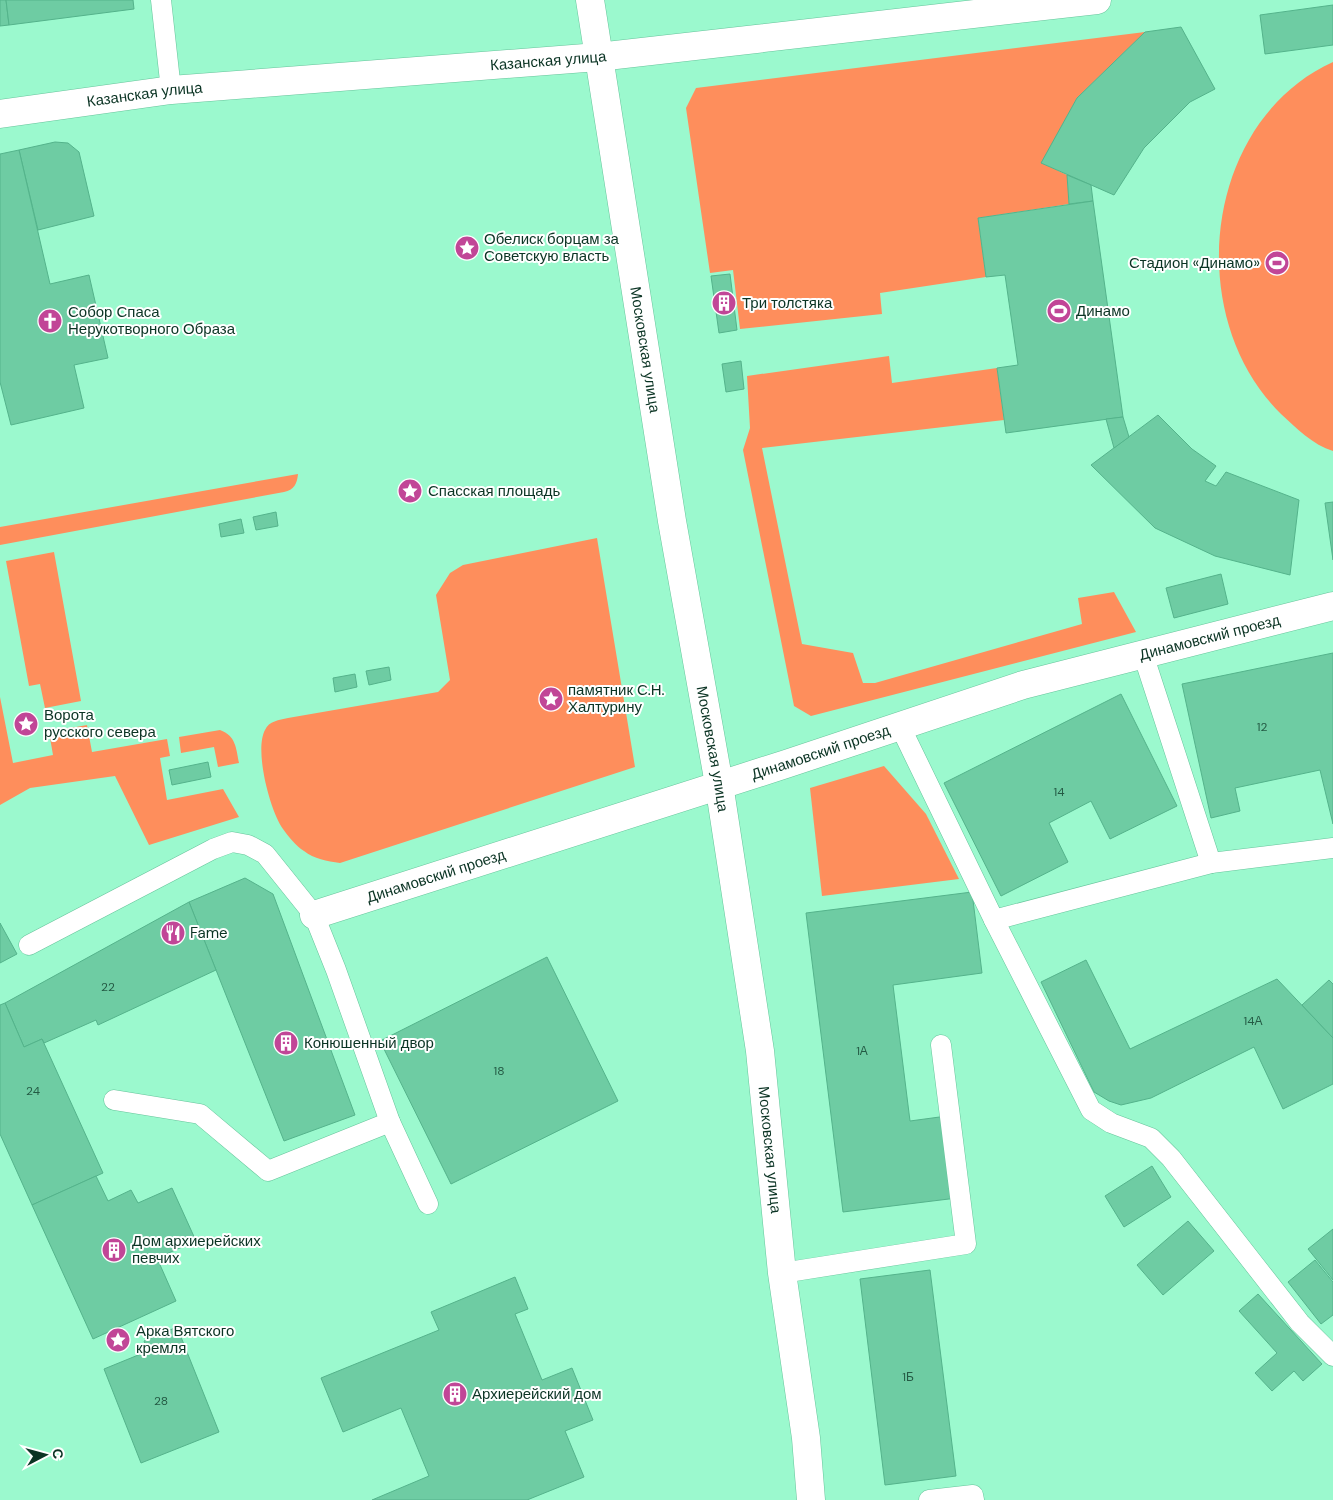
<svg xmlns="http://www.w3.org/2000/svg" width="1333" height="1500" font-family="'DM Sans',sans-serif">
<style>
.green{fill:#fe8e5c}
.building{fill:#6ecca3;stroke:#54b38b}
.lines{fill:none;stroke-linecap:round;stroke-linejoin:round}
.service-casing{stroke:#66c49b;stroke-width:21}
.minor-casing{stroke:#66c49b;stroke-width:29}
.service{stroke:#fff;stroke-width:20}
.minor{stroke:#fff;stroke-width:28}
.labels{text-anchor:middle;stroke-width:4;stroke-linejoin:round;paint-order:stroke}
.number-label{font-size:12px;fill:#245a44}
.street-label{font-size:15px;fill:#0b3424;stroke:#fff}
.poi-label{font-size:15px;fill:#0b3424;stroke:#fff;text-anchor:start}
</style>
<rect width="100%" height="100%" fill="#9bf9ce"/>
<g class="green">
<path d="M 1145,32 L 1077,98 L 1042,163 L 1067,175 L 1069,204 L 978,218 L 986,277 L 880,293 L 882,314 L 740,329 L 733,270 L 710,273 L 686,108 L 696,88 Z"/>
<path d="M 1333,62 L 1333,451 C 1313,445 1296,428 1281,414 C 1182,317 1203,121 1333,62 Z"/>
<path d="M 889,356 L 892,383 L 997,368 L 1004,420 L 762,448 L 802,644 L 853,653 L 863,683 L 875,683 L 1082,624 L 1078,598 L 1114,592 L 1136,632 L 811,716 L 794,706 L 743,450 L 750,428 L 747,376 Z"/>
<path d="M 298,474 C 297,484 294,490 284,492 L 0,545 L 0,527 Z"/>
<path d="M 597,538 L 635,767 L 340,863 C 327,861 314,859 304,851 C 296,846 288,836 283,829 C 270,811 254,750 265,730 C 269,721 279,720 288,718 L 438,692 L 450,680 L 436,595 L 450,573 L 463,565 Z"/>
<path d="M 54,552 L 81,701 L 45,708 L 40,684 L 29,686 L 6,561 Z"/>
<path d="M 0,697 L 13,763 L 53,755 L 49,732 L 87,725 L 92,752 L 167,739 L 170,756 L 160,758 L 167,800 L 223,789 L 239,817 L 149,845 L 115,776 L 30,788 L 0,805 Z"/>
<path d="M 220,730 C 236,736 236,748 239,763 L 218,767 L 214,747 L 181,753 L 179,737 Z"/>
<path d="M 884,766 L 926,814 L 959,879 L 822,896 L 810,788 Z"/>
</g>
<g class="building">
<path d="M 0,0 L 6,0 L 9,25 L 0,26 Z"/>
<path d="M 6,0 L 133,0 L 134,9 L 9,25 Z"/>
<path d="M 1333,5 L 1333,45 L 1265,54 L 1260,15 Z"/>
<path d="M 1181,27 L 1215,89 L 1190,102 L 1144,148 L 1114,195 L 1041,163 L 1077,98 L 1145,32 Z"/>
<path d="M 55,142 L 68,143 L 79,152 L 94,216 L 38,230 L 19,150 Z"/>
<path d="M 19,150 L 50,284 L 89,275 L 108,358 L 74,365 L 84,408 L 11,425 L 0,382 L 0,154 Z"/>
<path d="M 1067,175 L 1091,185 L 1093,201 L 1069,204 Z"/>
<path d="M 1093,201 L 1123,417 L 1006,433 L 997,368 L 1018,365 L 1005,275 L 986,277 L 978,218 Z"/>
<path d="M 730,274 L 737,330 L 719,333 L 711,276 Z"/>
<path d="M 741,361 L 744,389 L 726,392 L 722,364 Z"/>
<path d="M 1158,415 L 1192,449 L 1216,466 L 1205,481 L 1216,486 L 1226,472 L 1299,500 L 1290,575 L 1215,556 L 1155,528 L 1091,465 Z"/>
<path d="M 1123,417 L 1129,437 L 1114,448 L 1106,419 Z"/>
<path d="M 1333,502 L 1333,560 L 1325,503 Z"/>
<path d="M 276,512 L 278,526 L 256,530 L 253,517 Z"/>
<path d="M 241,519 L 244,533 L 221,537 L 219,524 Z"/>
<path d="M 1221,574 L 1228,604 L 1174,618 L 1166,588 Z"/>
<path d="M 1333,653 L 1333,824 L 1320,770 L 1235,788 L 1240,811 L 1211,818 L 1182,684 Z"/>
<path d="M 389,667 L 391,680 L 369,685 L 366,671 Z"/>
<path d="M 355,674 L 357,687 L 335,692 L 333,678 Z"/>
<path d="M 1121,694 L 1177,806 L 1110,839 L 1091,801 L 1049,823 L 1068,862 L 1001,896 L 944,783 Z"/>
<path d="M 208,762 L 211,777 L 172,785 L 169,770 Z"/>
<path d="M 245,878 L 273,894 L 355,1115 L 284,1141 L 189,902 Z"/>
<path d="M 972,892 L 982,973 L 893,985 L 910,1121 L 947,1116 L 957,1198 L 843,1212 L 806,913 Z"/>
<path d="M 189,902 L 216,970 L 98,1025 L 96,1020 L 44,1043 L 42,1039 L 24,1047 L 5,1003 Z"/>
<path d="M 0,923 L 17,954 L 0,963 Z"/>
<path d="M 547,957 L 618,1101 L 451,1184 L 380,1041 Z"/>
<path d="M 1086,960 L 1130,1049 L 1277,979 L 1333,1038 L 1333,1084 L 1283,1109 L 1254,1047 L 1151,1098 L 1121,1105 L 1109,1101 L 1094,1092 L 1041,982 Z"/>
<path d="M 1329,980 L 1333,984 L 1333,1038 L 1302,1005 Z"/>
<path d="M 5,1003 L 24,1047 L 42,1039 L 103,1173 L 32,1205 L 0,1134 L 0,1005 Z"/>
<path d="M 1152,1166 L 1171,1197 L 1124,1227 L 1105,1196 Z"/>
<path d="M 96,1176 L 108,1201 L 131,1190 L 138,1203 L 172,1188 L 196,1241 L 157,1258 L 176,1301 L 93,1339 L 32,1205 Z"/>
<path d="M 1188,1221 L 1214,1251 L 1163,1295 L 1137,1265 Z"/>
<path d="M 1333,1229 L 1333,1280 L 1308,1249 Z"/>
<path d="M 1315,1260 L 1333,1282 L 1333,1315 L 1321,1324 L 1288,1282 Z"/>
<path d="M 930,1270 L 956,1476 L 885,1485 L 860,1279 Z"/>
<path d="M 515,1277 L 528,1309 L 515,1314 L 542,1380 L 572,1368 L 593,1420 L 565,1431 L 584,1477 L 527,1500 L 372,1500 L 429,1476 L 401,1408 L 343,1432 L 321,1378 L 439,1330 L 431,1312 Z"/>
<path d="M 1258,1294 L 1322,1364 L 1303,1381 L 1294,1371 L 1272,1391 L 1255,1373 L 1277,1353 L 1239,1311 Z"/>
<path d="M 177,1327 L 219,1432 L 141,1463 L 104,1369 L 148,1351 L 144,1341 Z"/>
</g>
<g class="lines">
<defs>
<g id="service">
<path d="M 161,0 L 171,90"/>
<path d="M 1143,654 L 1211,863 L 1333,848"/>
<path d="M 900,726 L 994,920 L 1211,863"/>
<path d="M 994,920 L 1091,1110 L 1111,1123 L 1151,1138 L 1171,1158 L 1300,1323 L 1333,1356"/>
<path d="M 29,945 L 213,849 L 232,842 L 248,845 L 265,854 L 314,915 L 336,970 L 390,1122 L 428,1204"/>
<path d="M 114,1100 L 200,1114 L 268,1171 L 390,1122"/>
<path d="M 782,1273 L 966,1244 L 941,1045"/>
<path d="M 929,1500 L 973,1495 L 974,1500"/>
</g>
<g id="minor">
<path id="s1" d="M 590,0 L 672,521 L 719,784 L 760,1051 L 782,1273 L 806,1438 L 811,1500"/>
<path id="s2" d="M 0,114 L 171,90 L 598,57 L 1097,0"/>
<path id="s3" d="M 314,915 L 786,764 L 1023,685 L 1333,606"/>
</g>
</defs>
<use href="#service" class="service-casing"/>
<use href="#minor" class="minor-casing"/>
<use href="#service" class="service"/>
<use href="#minor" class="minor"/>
</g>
<defs>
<symbol id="sight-disc" viewBox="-11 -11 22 22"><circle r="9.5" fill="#c14697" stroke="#fff"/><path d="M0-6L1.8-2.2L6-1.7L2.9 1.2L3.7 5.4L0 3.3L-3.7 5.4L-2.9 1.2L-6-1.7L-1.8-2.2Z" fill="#fff"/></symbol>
<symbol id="stadium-disc" viewBox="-11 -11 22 22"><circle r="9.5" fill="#c14697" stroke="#fff"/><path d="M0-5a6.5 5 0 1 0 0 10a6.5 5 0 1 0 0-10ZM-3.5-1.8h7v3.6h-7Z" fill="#fff"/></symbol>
<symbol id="building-disc" viewBox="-11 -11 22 22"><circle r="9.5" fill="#c14697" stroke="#fff"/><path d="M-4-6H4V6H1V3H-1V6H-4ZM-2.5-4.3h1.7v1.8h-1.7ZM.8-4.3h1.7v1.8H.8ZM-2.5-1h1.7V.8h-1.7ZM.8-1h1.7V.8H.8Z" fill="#fff"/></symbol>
<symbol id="church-disc" viewBox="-11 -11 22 22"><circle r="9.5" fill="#c14697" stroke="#fff"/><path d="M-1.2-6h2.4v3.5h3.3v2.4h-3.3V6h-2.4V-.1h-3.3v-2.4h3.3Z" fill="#fff"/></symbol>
<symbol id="restaurant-disc" viewBox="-11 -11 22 22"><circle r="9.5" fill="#c14697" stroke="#fff"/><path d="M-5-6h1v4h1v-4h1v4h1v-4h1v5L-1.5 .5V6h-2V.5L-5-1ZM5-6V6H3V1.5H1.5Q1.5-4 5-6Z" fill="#fff"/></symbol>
</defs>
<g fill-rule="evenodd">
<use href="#sight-disc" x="453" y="234" width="28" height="28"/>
<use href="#stadium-disc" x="1263" y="249" width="28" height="28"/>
<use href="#building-disc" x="710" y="289" width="28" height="28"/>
<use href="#stadium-disc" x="1045" y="297" width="28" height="28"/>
<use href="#church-disc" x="36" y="307" width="28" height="28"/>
<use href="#sight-disc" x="396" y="477" width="28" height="28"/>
<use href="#sight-disc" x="537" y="685" width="28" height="28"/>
<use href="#sight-disc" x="12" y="710" width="28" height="28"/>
<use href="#restaurant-disc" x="159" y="919" width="28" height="28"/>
<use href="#building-disc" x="272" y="1029" width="28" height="28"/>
<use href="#building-disc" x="100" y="1236" width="28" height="28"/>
<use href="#sight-disc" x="104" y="1326" width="28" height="28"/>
<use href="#building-disc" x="441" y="1380" width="28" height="28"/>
</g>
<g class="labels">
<g class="number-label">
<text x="1262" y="731">12</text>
<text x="1059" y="796">14</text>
<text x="108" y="991">22</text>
<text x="1253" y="1025">14А</text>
<text x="862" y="1055">1А</text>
<text x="499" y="1075">18</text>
<text x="33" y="1095">24</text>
<text x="908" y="1381">1Б</text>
<text x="161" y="1405">28</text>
</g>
<g class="street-label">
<text dy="5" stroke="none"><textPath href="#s2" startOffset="551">Казанская улица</textPath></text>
<text dy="5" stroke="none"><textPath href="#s2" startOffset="146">Казанская улица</textPath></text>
<text dy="5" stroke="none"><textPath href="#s1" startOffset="354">Московская улица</textPath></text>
<text dy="5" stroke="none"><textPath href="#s3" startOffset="938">Динамовский проезд</textPath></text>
<text dy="5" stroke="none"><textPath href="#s1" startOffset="759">Московская улица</textPath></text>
<text dy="5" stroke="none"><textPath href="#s3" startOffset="532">Динамовский проезд</textPath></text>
<text dy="5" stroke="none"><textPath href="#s3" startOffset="128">Динамовский проезд</textPath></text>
<text dy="5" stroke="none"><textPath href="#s1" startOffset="1164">Московская улица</textPath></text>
</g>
<g class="poi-label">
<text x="484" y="244">Обелиск борцам за<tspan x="484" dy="17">Советскую власть</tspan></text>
<text x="1260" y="268" text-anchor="end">Стадион «Динамо»</text>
<text x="742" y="308">Три толстяка</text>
<text x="1076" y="316">Динамо</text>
<text x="68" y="317">Собор Спаса<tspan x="68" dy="17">Нерукотворного Образа</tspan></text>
<text x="428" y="496">Спасская площадь</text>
<text x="568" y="695">памятник С.Н.<tspan x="568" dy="17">Халтурину</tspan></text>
<text x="44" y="720">Ворота<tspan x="44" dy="17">русского севера</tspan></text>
<text x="190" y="938">Fame</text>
<text x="304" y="1048">Конюшенный двор</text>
<text x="132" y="1246">Дом архиерейских<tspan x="132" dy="17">певчих</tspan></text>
<text x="136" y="1336">Арка Вятского<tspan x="136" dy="17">кремля</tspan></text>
<text x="472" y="1399">Архиерейский дом</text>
</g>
</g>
<g transform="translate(45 1455) rotate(84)" stroke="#ffffff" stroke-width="4" paint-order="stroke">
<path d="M0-4L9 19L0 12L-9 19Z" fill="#0b3424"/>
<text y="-8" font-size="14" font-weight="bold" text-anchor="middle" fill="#0b3424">С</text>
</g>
</svg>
